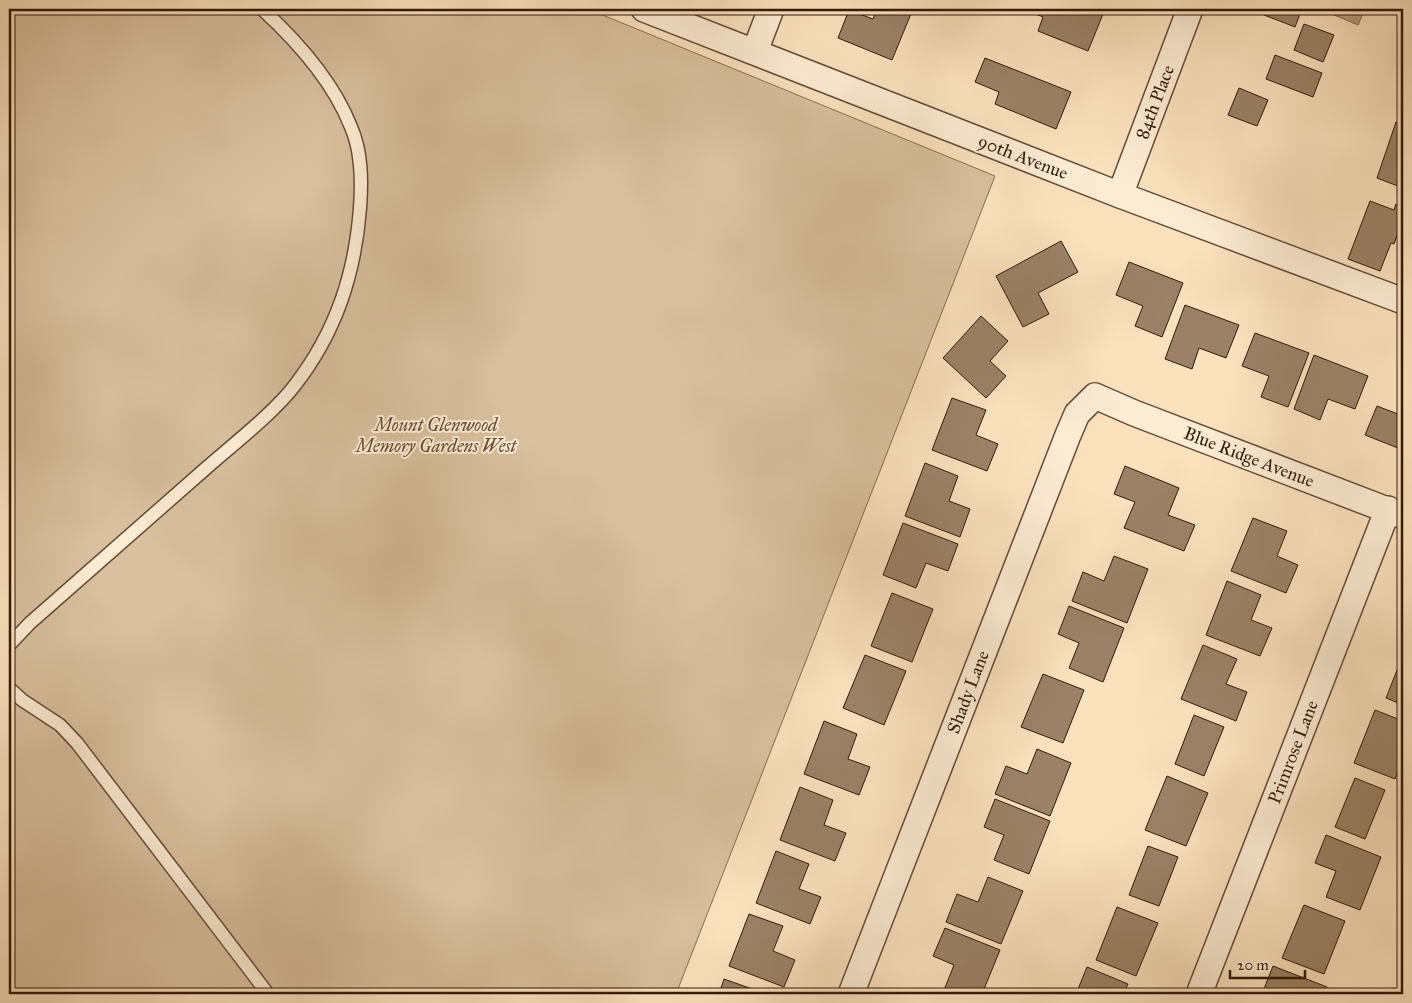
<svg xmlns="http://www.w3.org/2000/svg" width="1412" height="1003" font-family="'IM FELL Great Primer',serif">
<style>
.green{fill:#d9c09e;stroke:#866d54}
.water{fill:#b79e80;stroke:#826950}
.building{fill:#9b8267;stroke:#331a09}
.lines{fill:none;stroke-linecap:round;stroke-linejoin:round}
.lane-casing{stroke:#654c36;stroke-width:15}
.street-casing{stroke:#654c36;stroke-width:28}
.lane{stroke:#fcecd4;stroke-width:12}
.street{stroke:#fcecd4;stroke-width:25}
.labels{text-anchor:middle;stroke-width:4;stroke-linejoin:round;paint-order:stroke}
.street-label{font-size:18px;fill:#331a09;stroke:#fcecd4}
.park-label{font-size:18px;font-style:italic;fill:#654c36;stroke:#fcecd4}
</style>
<rect width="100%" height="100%" fill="#fbe2bd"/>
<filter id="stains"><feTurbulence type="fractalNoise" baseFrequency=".004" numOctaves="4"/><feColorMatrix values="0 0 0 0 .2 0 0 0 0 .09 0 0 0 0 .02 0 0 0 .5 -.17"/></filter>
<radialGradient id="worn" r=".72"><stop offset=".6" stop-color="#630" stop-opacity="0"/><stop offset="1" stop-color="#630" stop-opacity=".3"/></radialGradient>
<path class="green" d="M 9,9 L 588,9 L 995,176 L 676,994 L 9,994 Z"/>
<path class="water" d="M 1320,9 L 1365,9 L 1358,25 Z"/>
<g class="building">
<path d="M 877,9 L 913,9 L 892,60 L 838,38 L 849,10 L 873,19 Z"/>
<path d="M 1023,9 L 1092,9 L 1103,14 L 1088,51 L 1038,31 L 1043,17 Z"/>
<path d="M 1266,9 L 1302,9 L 1295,27 L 1264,15 Z"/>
<path d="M 1304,24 L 1334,35 L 1323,62 L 1294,50 Z"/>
<path d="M 1275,55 L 1322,73 L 1313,97 L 1266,79 Z"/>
<path d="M 985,58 L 1071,92 L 1056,129 L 995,104 L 999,92 L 975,82 Z"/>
<path d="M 1239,88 L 1268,100 L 1257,126 L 1228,115 Z"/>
<path d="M 1396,122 L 1403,125 L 1403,188 L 1377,178 Z"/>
<path d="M 1370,201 L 1394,210 L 1396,204 L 1403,207 L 1403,238 L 1397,235 L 1394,244 L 1391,243 L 1380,271 L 1348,259 Z"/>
<path d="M 1061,241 L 1078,272 L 1038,293 L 1049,314 L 1023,327 L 996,276 Z"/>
<path d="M 1129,262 L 1183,283 L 1162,337 L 1135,326 L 1143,306 L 1116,295 Z"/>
<path d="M 1185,305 L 1239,325 L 1226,358 L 1199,348 L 1192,369 L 1165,359 Z"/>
<path d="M 981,316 L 1008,341 L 990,361 L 1006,376 L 986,398 L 943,358 Z"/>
<path d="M 1255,333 L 1309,353 L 1288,407 L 1261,397 L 1269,376 L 1242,366 Z"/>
<path d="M 1314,355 L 1368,376 L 1355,409 L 1328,399 L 1320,420 L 1294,409 Z"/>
<path d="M 952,398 L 986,410 L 976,435 L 998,444 L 987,471 L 932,450 Z"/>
<path d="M 1377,406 L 1403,416 L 1403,450 L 1365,435 Z"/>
<path d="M 925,463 L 958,476 L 949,501 L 970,509 L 960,537 L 905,516 Z"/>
<path d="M 1125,466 L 1179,488 L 1168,515 L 1195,525 L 1184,551 L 1124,528 L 1135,502 L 1114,494 Z"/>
<path d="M 1253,518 L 1287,531 L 1277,556 L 1298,565 L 1286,593 L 1231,571 Z"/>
<path d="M 903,523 L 958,544 L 948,571 L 926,563 L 916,588 L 883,575 Z"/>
<path d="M 1114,556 L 1148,569 L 1127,623 L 1072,601 L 1083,572 L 1104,581 Z"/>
<path d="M 1227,581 L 1261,595 L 1251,620 L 1272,628 L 1260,656 L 1206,635 Z"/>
<path d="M 892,593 L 933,609 L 912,662 L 871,646 Z"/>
<path d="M 1069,606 L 1124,628 L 1103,682 L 1069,668 L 1079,643 L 1058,634 Z"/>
<path d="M 1203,645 L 1237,659 L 1226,684 L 1247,692 L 1236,721 L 1181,699 Z"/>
<path d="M 865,655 L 906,671 L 884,725 L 843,708 Z"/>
<path d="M 1403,655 L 1403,705 L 1386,698 Z"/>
<path d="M 1043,674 L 1084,690 L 1063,743 L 1021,727 Z"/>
<path d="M 1375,710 L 1403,721 L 1403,759 L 1395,779 L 1354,763 Z"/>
<path d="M 1194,715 L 1224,727 L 1204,776 L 1175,764 Z"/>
<path d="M 824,721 L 857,734 L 848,759 L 870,767 L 859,795 L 804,774 Z"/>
<path d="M 1037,749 L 1071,763 L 1050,816 L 995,794 L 1006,766 L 1027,774 Z"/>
<path d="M 1167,776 L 1208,793 L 1186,846 L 1145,830 Z"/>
<path d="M 1355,778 L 1385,790 L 1365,839 L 1335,827 Z"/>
<path d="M 800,787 L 833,800 L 824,825 L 846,833 L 835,861 L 780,840 Z"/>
<path d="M 995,799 L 1050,821 L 1029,874 L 994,860 L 1004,835 L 984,827 Z"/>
<path d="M 1326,835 L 1381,857 L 1360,910 L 1326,897 L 1336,871 L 1315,863 Z"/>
<path d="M 1148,846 L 1178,857 L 1159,906 L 1129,895 Z"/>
<path d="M 776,851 L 809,864 L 799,889 L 821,897 L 810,924 L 756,903 Z"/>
<path d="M 988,877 L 1023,891 L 1001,944 L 946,922 L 957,894 L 978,902 Z"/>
<path d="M 1304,905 L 1345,921 L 1324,974 L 1282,958 Z"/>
<path d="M 1117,907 L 1158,923 L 1136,976 L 1096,960 Z"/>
<path d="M 749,914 L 783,926 L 773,951 L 795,960 L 784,987 L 729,966 Z"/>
<path d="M 945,928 L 1000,950 L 982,994 L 955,994 L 944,990 L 954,965 L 933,956 Z"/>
<path d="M 1273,966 L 1327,987 L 1324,994 L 1262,994 Z"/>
<path d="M 1087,967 L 1128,984 L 1123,994 L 1076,994 Z"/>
<path d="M 724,979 L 758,991 L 757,994 L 719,994 Z"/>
</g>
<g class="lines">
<defs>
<g id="lane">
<path d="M 9,645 L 30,623 C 88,572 146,521 204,470 C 231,446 274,413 295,385 C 336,332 355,274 360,208 C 362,181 362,152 351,127 C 333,81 298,42 262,9"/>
<path d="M 9,688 L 22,700 L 60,725 L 77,743 L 268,994"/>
</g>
<g id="street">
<path d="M 644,9 L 1120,195 L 1403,301"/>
<path d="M 755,51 L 771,9"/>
<path d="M 1120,195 L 1190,9"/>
<path d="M 851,994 L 1068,435 L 1077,414 L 1095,396 L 1134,413 L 1403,516"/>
<path d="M 1199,994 L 1388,509"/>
</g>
</defs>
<use href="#lane" class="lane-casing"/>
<use href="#street" class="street-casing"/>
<use href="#lane" class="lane"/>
<use href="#street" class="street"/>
</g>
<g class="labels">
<g class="street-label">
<text transform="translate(1155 102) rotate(-69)" y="6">84th Place</text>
<text transform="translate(1023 157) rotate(21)" y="6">90th Avenue</text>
<text transform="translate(1249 457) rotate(21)" y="6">Blue Ridge Avenue</text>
<text transform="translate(968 692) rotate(-69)" y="6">Shady Lane</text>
<text transform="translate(1293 752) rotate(-69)" y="6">Primrose Lane</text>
</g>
<g class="park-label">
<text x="436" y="431">Mount Glenwood<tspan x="436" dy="21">Memory Gardens West</tspan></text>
</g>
</g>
<rect width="1412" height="1003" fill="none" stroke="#fbe2bd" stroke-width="30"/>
<rect x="10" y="10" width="1392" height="983" fill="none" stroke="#331a09" stroke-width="2.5"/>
<rect x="15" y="15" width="1382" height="973" fill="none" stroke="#331a09"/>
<path d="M1230 970v8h75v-8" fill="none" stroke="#331a09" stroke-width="2.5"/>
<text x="1237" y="970" font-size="15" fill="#331a09" stroke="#fcecd4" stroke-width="4" paint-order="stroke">20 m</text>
<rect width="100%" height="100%" filter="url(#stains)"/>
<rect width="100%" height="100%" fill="url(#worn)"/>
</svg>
